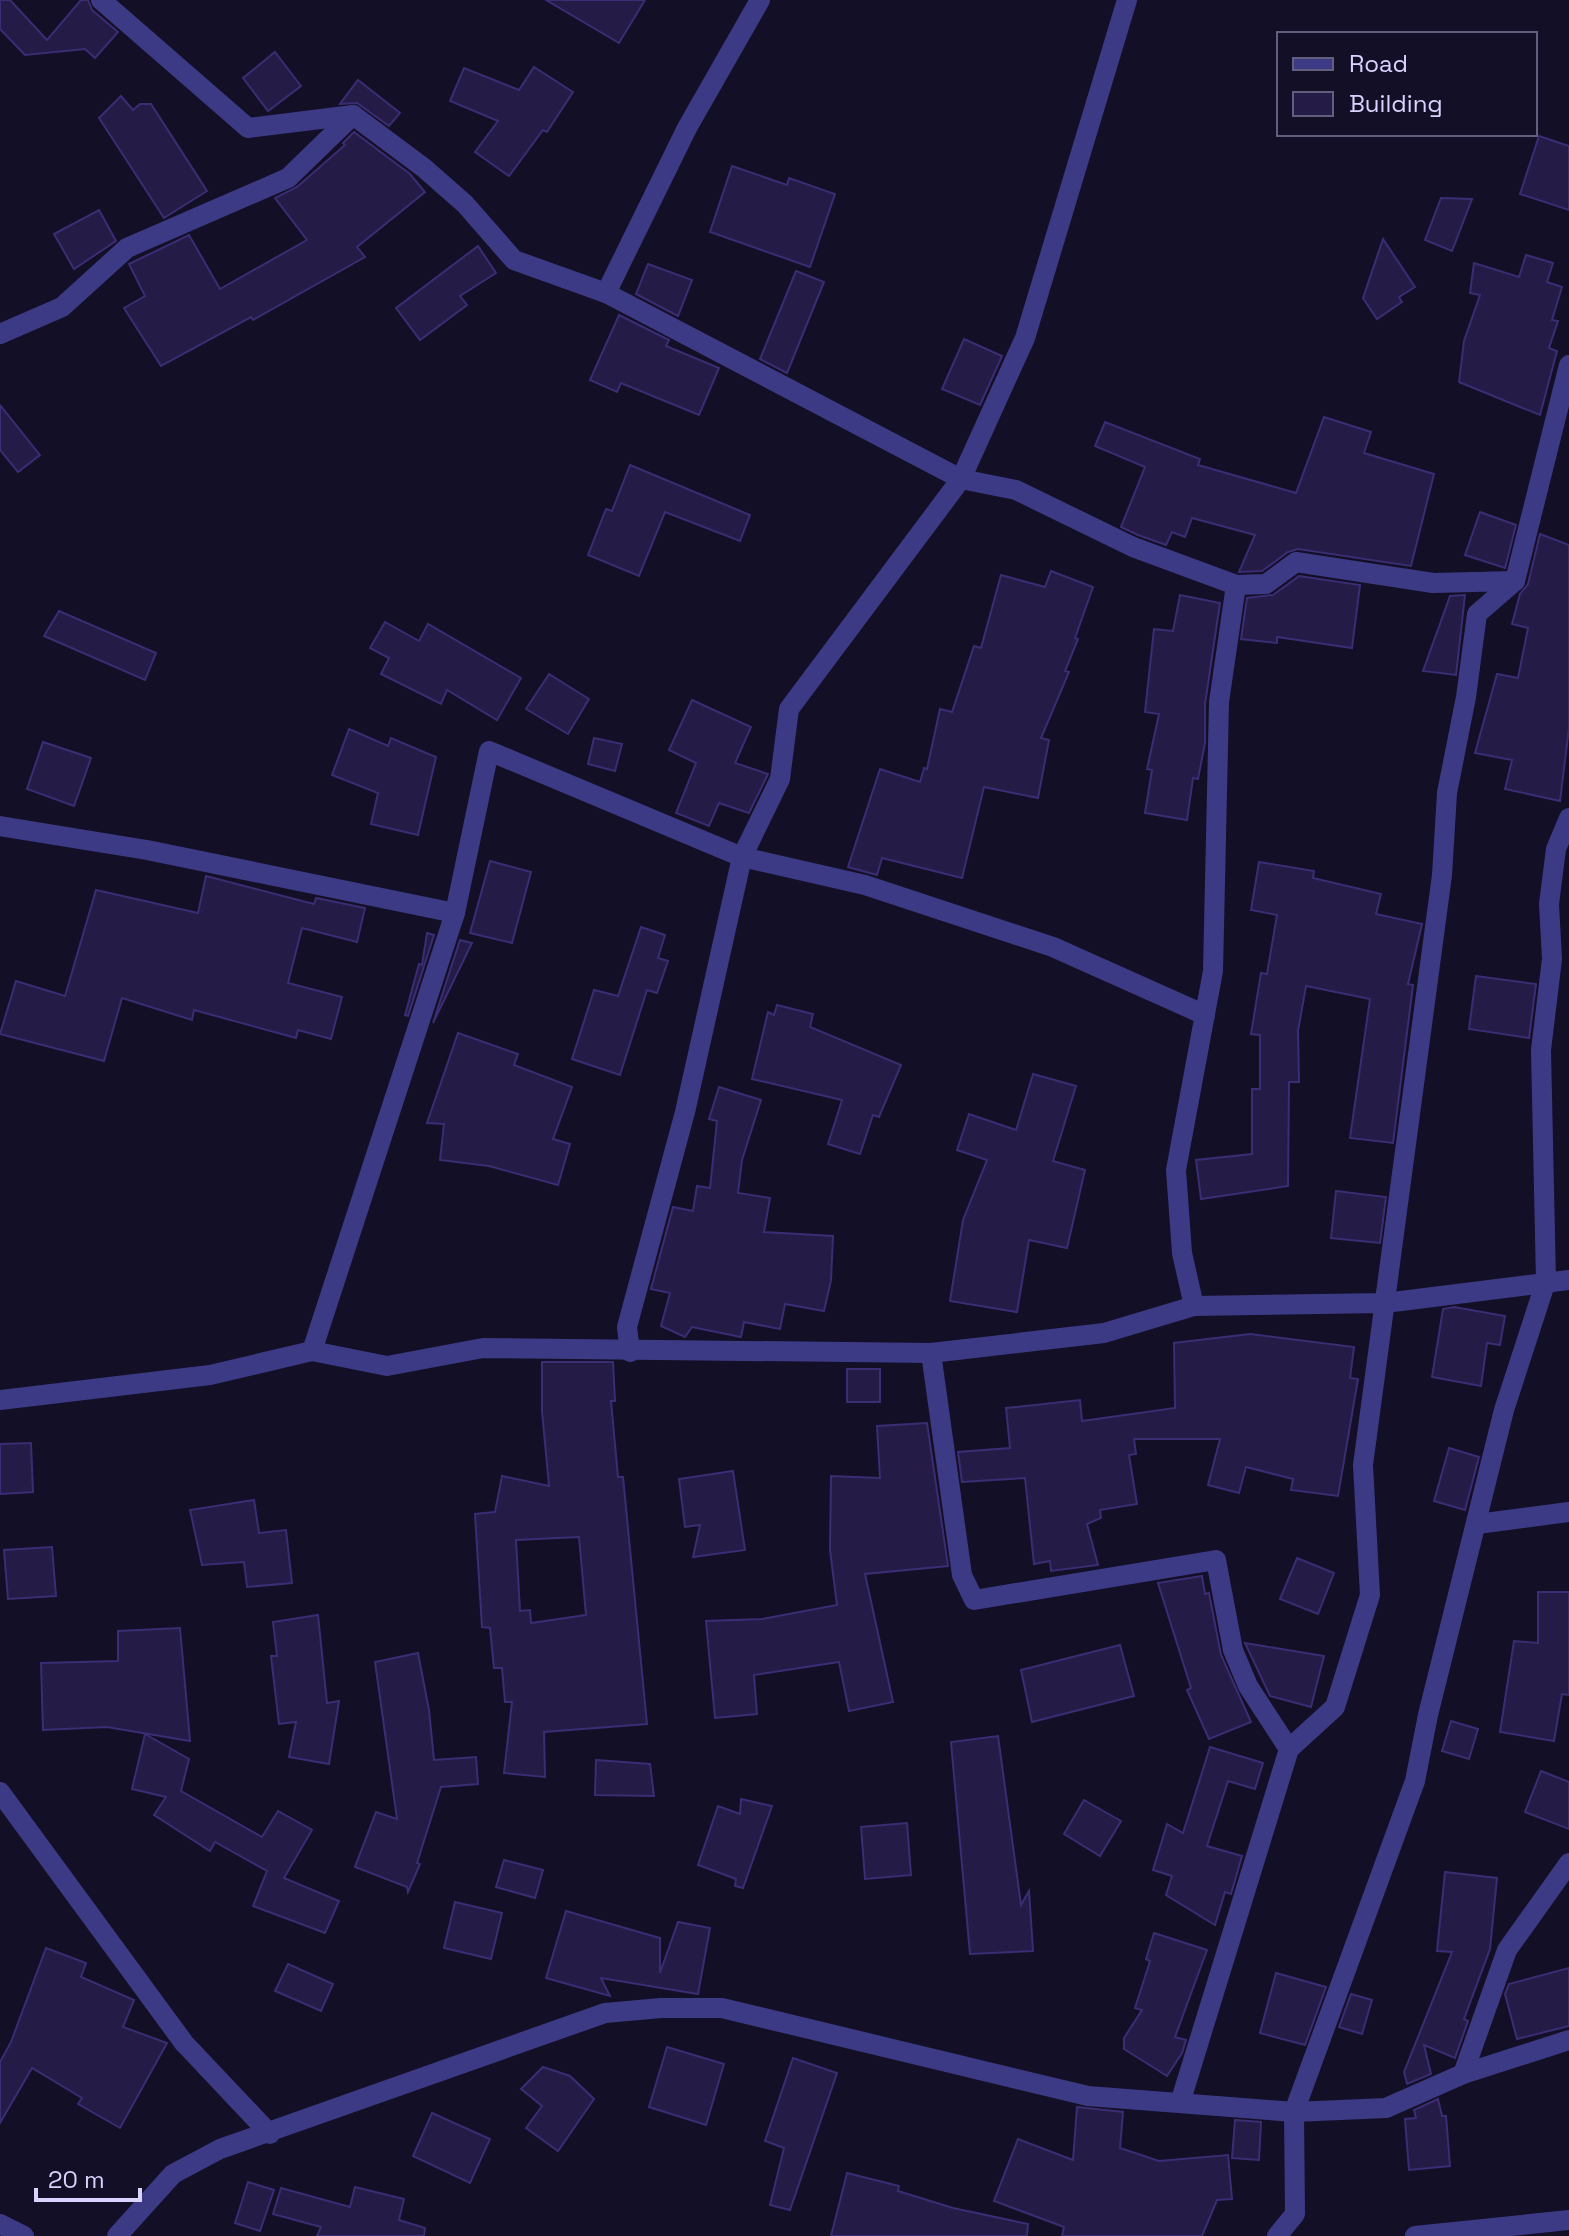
<svg xmlns="http://www.w3.org/2000/svg" width="1569" height="2236" font-family="'Space Grotesk',sans-serif">
<style>
.building{fill:#241b47;stroke:#3b2d73;stroke-width:2;fill-rule:evenodd}
.lines{fill:none;stroke-linecap:round;stroke-linejoin:round}
.minor{stroke:#3d3a85;stroke-width:20}
</style>
<rect width="100%" height="100%" fill="#130f26"/>
<g class="building">
<path d="M 0,0 L 10,0 L 47,40 L 81,0 L 88,0 L 92,10 L 118,32 L 95,58 L 85,49 L 25,55 L 0,29 Z"/>
<path d="M 546,0 L 645,0 L 619,43 Z"/>
<path d="M 275,52 L 301,86 L 268,111 L 243,78 Z"/>
<path d="M 534,67 L 573,92 L 547,132 L 543,130 L 509,176 L 475,152 L 498,121 L 450,101 L 464,68 L 519,90 Z"/>
<path d="M 358,80 L 400,113 L 389,126 L 357,103 L 340,104 Z"/>
<path d="M 121,96 L 133,110 L 140,104 L 151,104 L 207,191 L 164,218 L 99,118 Z"/>
<path d="M 354,132 L 410,174 L 425,192 L 357,247 L 365,257 L 253,320 L 251,317 L 161,366 L 124,308 L 145,296 L 129,264 L 189,235 L 220,289 L 307,240 L 275,198 L 297,187 L 345,145 L 343,143 Z"/>
<path d="M 1539,136 L 1569,146 L 1569,210 L 1520,194 Z"/>
<path d="M 732,166 L 787,185 L 789,178 L 835,194 L 810,267 L 710,232 Z"/>
<path d="M 1441,198 L 1472,199 L 1452,251 L 1425,240 Z"/>
<path d="M 99,210 L 116,241 L 74,269 L 54,234 Z"/>
<path d="M 1383,239 L 1415,287 L 1399,297 L 1402,302 L 1377,319 L 1363,298 Z"/>
<path d="M 478,246 L 496,273 L 460,296 L 467,305 L 420,340 L 396,308 Z"/>
<path d="M 1526,255 L 1553,263 L 1547,282 L 1562,287 L 1552,320 L 1558,321 L 1549,348 L 1557,351 L 1540,415 L 1459,382 L 1464,341 L 1480,295 L 1470,293 L 1474,263 L 1519,277 Z"/>
<path d="M 648,264 L 692,280 L 678,316 L 636,294 Z"/>
<path d="M 796,271 L 824,282 L 787,373 L 760,359 Z"/>
<path d="M 619,315 L 669,340 L 666,346 L 719,368 L 699,415 L 621,383 L 617,392 L 590,380 Z"/>
<path d="M 964,339 L 1002,356 L 980,405 L 942,389 Z"/>
<path d="M 0,405 L 40,455 L 18,472 L 0,450 Z"/>
<path d="M 1324,417 L 1371,432 L 1364,453 L 1434,474 L 1411,566 L 1298,549 L 1288,552 L 1262,571 L 1239,572 L 1255,535 L 1192,518 L 1185,537 L 1172,532 L 1166,545 L 1138,535 L 1121,527 L 1145,467 L 1095,446 L 1105,422 L 1200,459 L 1198,465 L 1296,493 Z"/>
<path d="M 630,465 L 750,515 L 740,541 L 665,512 L 639,576 L 588,555 L 606,509 L 612,511 Z"/>
<path d="M 1480,512 L 1516,525 L 1505,568 L 1465,555 Z"/>
<path d="M 1540,534 L 1569,545 L 1569,728 L 1560,801 L 1505,789 L 1512,760 L 1475,753 L 1497,674 L 1518,678 L 1528,628 L 1512,624 L 1520,594 L 1528,584 Z"/>
<path d="M 1051,571 L 1093,587 L 1075,638 L 1078,639 L 1065,671 L 1069,672 L 1041,738 L 1049,740 L 1038,798 L 984,787 L 962,878 L 882,858 L 877,875 L 848,867 L 880,769 L 920,782 L 924,768 L 927,769 L 940,709 L 952,712 L 974,646 L 981,648 L 1001,575 L 1045,587 Z"/>
<path d="M 1299,576 L 1360,585 L 1352,648 L 1277,637 L 1277,643 L 1241,639 L 1247,598 L 1273,595 Z"/>
<path d="M 1180,595 L 1220,603 L 1205,704 L 1205,743 L 1198,779 L 1193,778 L 1187,820 L 1145,813 L 1152,770 L 1147,769 L 1159,714 L 1145,712 L 1154,629 L 1173,631 Z"/>
<path d="M 1465,595 L 1456,675 L 1423,671 L 1450,596 Z"/>
<path d="M 59,611 L 156,653 L 145,680 L 44,636 Z"/>
<path d="M 385,622 L 419,641 L 428,624 L 521,678 L 497,720 L 447,690 L 441,704 L 381,674 L 389,658 L 370,648 Z"/>
<path d="M 549,674 L 589,699 L 568,734 L 526,709 Z"/>
<path d="M 692,700 L 751,727 L 735,763 L 768,774 L 749,813 L 719,803 L 709,826 L 676,813 L 696,763 L 669,750 Z"/>
<path d="M 349,729 L 388,746 L 391,738 L 436,757 L 418,835 L 371,824 L 378,793 L 332,775 Z"/>
<path d="M 594,738 L 622,744 L 615,771 L 588,764 Z"/>
<path d="M 43,742 L 91,758 L 74,806 L 27,789 Z"/>
<path d="M 490,861 L 531,872 L 512,943 L 470,933 Z"/>
<path d="M 1259,862 L 1314,871 L 1313,878 L 1381,894 L 1376,914 L 1422,924 L 1408,984 L 1413,985 L 1393,1143 L 1350,1138 L 1370,999 L 1306,986 L 1298,1031 L 1299,1082 L 1289,1082 L 1288,1186 L 1201,1199 L 1196,1160 L 1252,1154 L 1252,1089 L 1260,1089 L 1260,1035 L 1251,1034 L 1261,973 L 1267,974 L 1277,915 L 1251,910 Z"/>
<path d="M 206,876 L 314,904 L 316,898 L 365,908 L 357,942 L 302,928 L 288,983 L 342,997 L 331,1039 L 298,1030 L 296,1038 L 194,1010 L 192,1020 L 122,998 L 104,1061 L 0,1034 L 16,981 L 65,996 L 96,890 L 198,913 Z"/>
<path d="M 641,927 L 665,935 L 658,958 L 668,961 L 657,993 L 647,990 L 620,1075 L 572,1059 L 594,990 L 618,996 Z"/>
<path d="M 427,933 L 434,935 L 408,1016 L 405,1015 L 419,964 L 422,965 Z"/>
<path d="M 460,940 L 472,943 L 433,1023 Z"/>
<path d="M 1476,976 L 1536,984 L 1529,1038 L 1469,1029 Z"/>
<path d="M 777,1005 L 813,1014 L 810,1027 L 901,1065 L 879,1117 L 873,1115 L 860,1154 L 828,1144 L 842,1100 L 752,1079 L 768,1012 L 774,1015 Z"/>
<path d="M 458,1033 L 518,1054 L 514,1065 L 572,1087 L 553,1139 L 570,1144 L 558,1185 L 489,1166 L 440,1160 L 444,1124 L 427,1123 Z"/>
<path d="M 1033,1074 L 1076,1086 L 1053,1161 L 1085,1170 L 1067,1248 L 1029,1240 L 1017,1312 L 950,1301 L 963,1220 L 987,1160 L 957,1150 L 969,1114 L 1016,1130 Z"/>
<path d="M 719,1087 L 761,1100 L 742,1160 L 738,1193 L 770,1198 L 764,1232 L 833,1236 L 831,1280 L 824,1311 L 785,1304 L 780,1329 L 744,1322 L 741,1337 L 692,1327 L 685,1337 L 661,1326 L 670,1293 L 651,1289 L 673,1207 L 693,1211 L 697,1186 L 710,1188 L 717,1121 L 709,1119 Z"/>
<path d="M 1336,1191 L 1386,1197 L 1380,1243 L 1331,1238 Z"/>
<path d="M 1454,1307 L 1505,1316 L 1500,1345 L 1487,1343 L 1481,1386 L 1432,1377 L 1443,1309 Z"/>
<path d="M 1250,1334 L 1354,1347 L 1350,1378 L 1358,1379 L 1338,1496 L 1291,1490 L 1293,1479 L 1246,1467 L 1239,1493 L 1208,1485 L 1220,1439 L 1134,1439 L 1136,1454 L 1129,1455 L 1137,1504 L 1100,1510 L 1101,1518 L 1087,1524 L 1098,1565 L 1051,1571 L 1050,1561 L 1034,1564 L 1025,1478 L 962,1482 L 958,1452 L 1010,1448 L 1006,1408 L 1080,1400 L 1082,1421 L 1175,1408 L 1174,1343 Z"/>
<path d="M 542,1362 L 613,1362 L 615,1401 L 611,1401 L 618,1477 L 623,1477 L 647,1724 L 544,1732 L 545,1777 L 504,1773 L 512,1702 L 505,1702 L 502,1668 L 494,1668 L 490,1628 L 482,1627 L 475,1514 L 495,1512 L 502,1476 L 549,1486 L 542,1411 ZM 579,1537 L 586,1615 L 531,1623 L 530,1610 L 520,1611 L 516,1540 Z"/>
<rect x="847" y="1369" width="33" height="33"/>
<path d="M 927,1423 L 948,1566 L 865,1574 L 893,1702 L 849,1711 L 839,1662 L 754,1675 L 757,1714 L 715,1718 L 706,1621 L 762,1619 L 837,1605 L 830,1550 L 831,1476 L 880,1478 L 877,1426 Z"/>
<path d="M 31,1443 L 33,1492 L 0,1494 L 0,1444 Z"/>
<path d="M 1449,1448 L 1479,1457 L 1465,1510 L 1434,1501 Z"/>
<path d="M 733,1471 L 745,1550 L 693,1557 L 700,1525 L 685,1527 L 679,1479 Z"/>
<path d="M 254,1500 L 259,1533 L 286,1530 L 292,1583 L 247,1587 L 244,1562 L 202,1565 L 190,1510 Z"/>
<path d="M 52,1547 L 56,1596 L 8,1599 L 4,1550 Z"/>
<path d="M 1297,1558 L 1334,1573 L 1318,1614 L 1280,1599 Z"/>
<path d="M 1202,1576 L 1205,1594 L 1209,1593 L 1221,1655 L 1251,1722 L 1209,1739 L 1187,1690 L 1191,1688 L 1158,1583 Z"/>
<path d="M 1538,1592 L 1569,1592 L 1569,1695 L 1562,1694 L 1554,1741 L 1500,1732 L 1514,1641 L 1538,1643 Z"/>
<path d="M 318,1615 L 327,1703 L 339,1701 L 329,1764 L 289,1757 L 296,1722 L 279,1724 L 271,1656 L 277,1656 L 273,1622 Z"/>
<path d="M 180,1628 L 190,1741 L 107,1727 L 43,1730 L 41,1663 L 118,1661 L 118,1631 Z"/>
<path d="M 1245,1643 L 1324,1656 L 1311,1707 L 1270,1696 Z"/>
<path d="M 1120,1645 L 1134,1696 L 1032,1722 L 1021,1670 Z"/>
<path d="M 418,1653 L 429,1710 L 434,1760 L 476,1757 L 478,1784 L 441,1787 L 417,1863 L 420,1864 L 408,1892 L 407,1887 L 355,1867 L 376,1812 L 397,1819 L 375,1662 Z"/>
<path d="M 1451,1721 L 1478,1729 L 1469,1759 L 1442,1751 Z"/>
<path d="M 145,1734 L 189,1759 L 181,1791 L 262,1837 L 278,1811 L 312,1830 L 284,1878 L 339,1901 L 325,1933 L 253,1906 L 267,1871 L 215,1842 L 210,1851 L 154,1815 L 166,1797 L 132,1789 Z"/>
<path d="M 998,1736 L 1021,1905 L 1029,1891 L 1033,1951 L 970,1954 L 951,1742 Z"/>
<path d="M 1210,1747 L 1263,1763 L 1255,1789 L 1228,1781 L 1207,1846 L 1242,1856 L 1231,1894 L 1225,1892 L 1215,1925 L 1166,1895 L 1172,1876 L 1153,1870 L 1167,1824 L 1183,1833 Z"/>
<path d="M 596,1760 L 650,1764 L 654,1796 L 595,1795 Z"/>
<path d="M 1541,1771 L 1569,1782 L 1569,1829 L 1525,1812 Z"/>
<path d="M 741,1799 L 772,1806 L 743,1888 L 735,1886 L 736,1879 L 698,1865 L 718,1806 L 740,1814 Z"/>
<path d="M 1084,1800 L 1121,1821 L 1100,1856 L 1064,1834 Z"/>
<path d="M 907,1823 L 911,1875 L 865,1879 L 861,1827 Z"/>
<path d="M 504,1860 L 543,1870 L 535,1898 L 496,1887 Z"/>
<path d="M 1445,1872 L 1497,1878 L 1490,1949 L 1464,2019 L 1468,2021 L 1455,2058 L 1424,2045 L 1431,2074 L 1407,2084 L 1404,2072 L 1452,1952 L 1437,1951 Z"/>
<path d="M 455,1902 L 502,1913 L 491,1959 L 444,1948 Z"/>
<path d="M 566,1911 L 660,1938 L 660,1973 L 678,1922 L 710,1928 L 698,1994 L 601,1978 L 610,1996 L 546,1978 Z"/>
<path d="M 1154,1933 L 1207,1950 L 1175,2037 L 1186,2040 L 1182,2053 L 1167,2076 L 1124,2049 L 1124,2038 L 1142,2010 L 1135,2008 L 1150,1961 L 1146,1959 Z"/>
<path d="M 46,1948 L 86,1963 L 81,1977 L 134,2000 L 123,2027 L 167,2043 L 120,2128 L 78,2104 L 82,2098 L 32,2068 L 0,2123 L 0,2062 L 11,2042 Z"/>
<path d="M 288,1964 L 333,1984 L 321,2011 L 275,1991 Z"/>
<path d="M 1569,1968 L 1569,2026 L 1517,2039 L 1505,1994 L 1509,1984 Z"/>
<path d="M 1276,1973 L 1326,1987 L 1305,2045 L 1260,2033 Z"/>
<path d="M 1351,1994 L 1372,2000 L 1362,2034 L 1339,2027 Z"/>
<path d="M 667,2047 L 724,2064 L 706,2125 L 649,2107 Z"/>
<path d="M 793,2058 L 837,2073 L 790,2210 L 770,2205 L 784,2148 L 765,2141 Z"/>
<path d="M 543,2067 L 570,2076 L 594,2099 L 558,2151 L 526,2128 L 542,2106 L 521,2089 Z"/>
<path d="M 1438,2099 L 1442,2116 L 1446,2116 L 1450,2166 L 1409,2170 L 1405,2119 L 1416,2118 L 1414,2110 Z"/>
<path d="M 1077,2107 L 1123,2112 L 1120,2148 L 1159,2161 L 1228,2155 L 1232,2199 L 1217,2200 L 1202,2236 L 1062,2236 L 1064,2227 L 994,2201 L 1018,2139 L 1073,2160 Z"/>
<path d="M 432,2113 L 490,2139 L 470,2183 L 413,2156 Z"/>
<path d="M 1235,2120 L 1261,2122 L 1259,2160 L 1232,2158 Z"/>
<path d="M 847,2173 L 899,2186 L 898,2191 L 953,2208 L 1028,2224 L 1027,2236 L 831,2236 Z"/>
<path d="M 248,2182 L 274,2190 L 260,2231 L 235,2223 Z"/>
<path d="M 355,2187 L 404,2199 L 399,2220 L 425,2228 L 424,2236 L 317,2236 L 321,2227 L 273,2214 L 281,2188 L 350,2207 Z"/>
</g>
<g class="lines">
<g class="minor">
<path d="M 101,0 L 248,128 L 353,115 L 424,168 L 465,204 L 514,260 L 606,293 L 961,479 L 1016,490 L 1133,547 L 1236,585 L 1266,584 L 1296,562 L 1433,583 L 1515,581"/>
<path d="M 606,293 L 687,128 L 760,0"/>
<path d="M 0,334 L 62,307 L 127,248 L 288,178 L 353,115"/>
<path d="M 0,826 L 147,850 L 455,913 L 489,751 L 742,857 L 780,779 L 789,709 L 961,479 L 1025,338 L 1127,0"/>
<path d="M 1194,1306 L 1182,1253 L 1176,1170 L 1213,971 L 1219,702 L 1236,585"/>
<path d="M 312,1351 L 455,913"/>
<path d="M 630,1352 L 627,1327 L 685,1112 L 742,857 L 865,885 L 1053,947 L 1205,1015"/>
<path d="M 931,1353 L 962,1575 L 974,1600 L 1216,1560 L 1233,1650 L 1248,1686 L 1289,1749 L 1180,2103"/>
<path d="M 0,1400 L 210,1375 L 312,1351 L 387,1366 L 483,1348 L 931,1353 L 1104,1333 L 1194,1306 L 1385,1303 L 1569,1280"/>
<path d="M 1477,1524 L 1569,1512"/>
<path d="M 1289,1749 L 1335,1707 L 1370,1595 L 1363,1465 L 1442,875 L 1447,793 L 1466,697 L 1477,614 L 1515,581 L 1569,365"/>
<path d="M 0,1792 L 184,2043 L 270,2134"/>
<path d="M 1463,2074 L 1507,1950 L 1569,1863"/>
<path d="M 0,2224 L 24,2236"/>
<path d="M 117,2236 L 173,2174 L 220,2149 L 605,2013 L 661,2008 L 722,2008 L 1088,2096 L 1294,2112 L 1386,2108 L 1463,2074 L 1569,2040"/>
<path d="M 1277,2236 L 1295,2214 L 1294,2112 L 1415,1781 L 1428,1715 L 1504,1410 L 1546,1281 L 1541,1050 L 1552,959 L 1549,904 L 1556,849 L 1569,818"/>
<path d="M 1415,2236 L 1569,2220"/>
</g>
</g>
<rect x="1277" y="32" width="260" height="104" fill="#130f26" stroke="#625e7d" stroke-width="2"/>
<rect x="1293" y="58" width="40" height="12" fill="#3d3a85" stroke="#625e7d" stroke-width="2"/>
<text x="1349" y="72" font-size="24" fill="#d9d4ff">Road</text>
<rect x="1293" y="92" width="40" height="24" fill="#241b47" stroke="#625e7d" stroke-width="2"/>
<text x="1349" y="112" font-size="24" fill="#d9d4ff">Building</text>
<path d="M36 2188v12h104v-12" fill="none" stroke="#d9d4ff" stroke-width="4"/>
<text x="48" y="2188" font-size="24" fill="#d9d4ff" stroke="#130f26" stroke-width="6" paint-order="stroke">20 m</text>
</svg>
